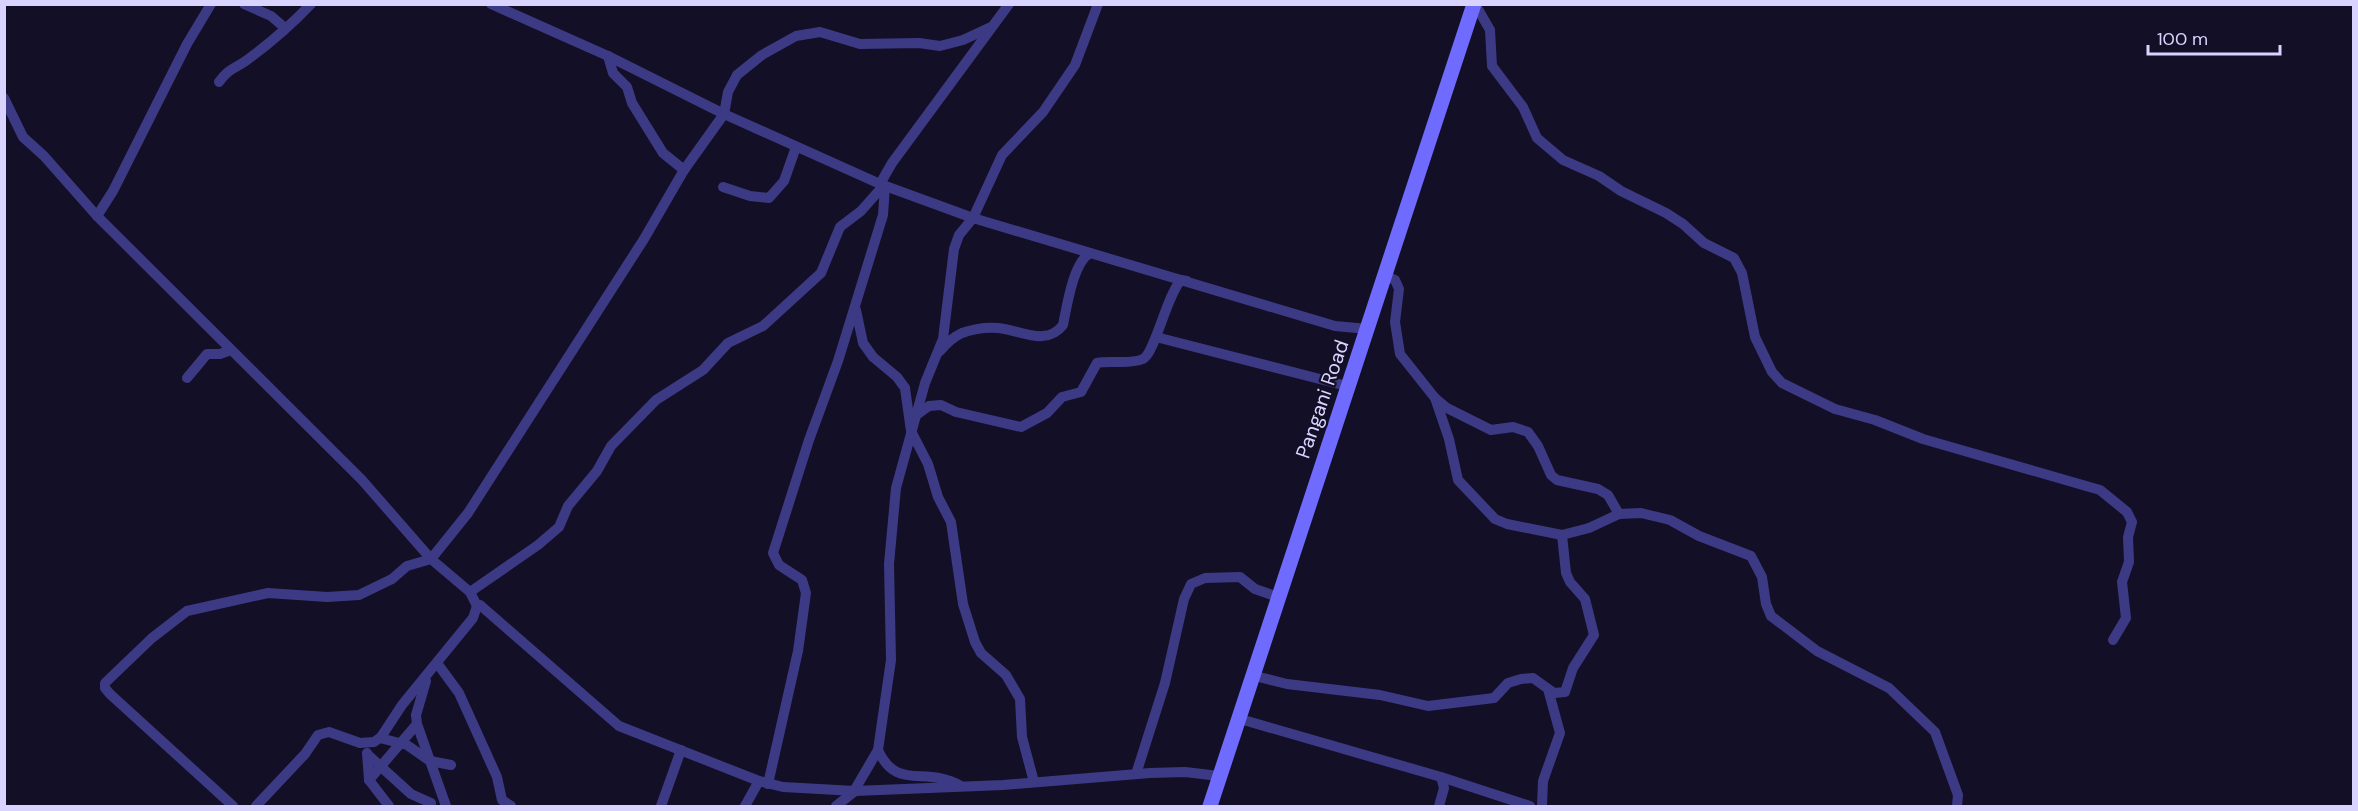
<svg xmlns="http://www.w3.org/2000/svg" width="2358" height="811" font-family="'DM Sans',sans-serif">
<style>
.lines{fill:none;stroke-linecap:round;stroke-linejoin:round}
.minor{stroke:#3d3a85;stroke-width:10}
.secondary{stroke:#6f6bff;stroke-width:15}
.labels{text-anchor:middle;stroke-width:4.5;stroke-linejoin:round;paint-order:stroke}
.street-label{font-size:20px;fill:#d9d4ff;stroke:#130f26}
</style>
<rect width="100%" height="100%" fill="#130f26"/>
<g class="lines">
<g class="minor">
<path d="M 244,4 L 271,16 L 285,28"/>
<path d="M 491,4 L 608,56 L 724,114 L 880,184 L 973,218 L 1335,326 L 1368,329"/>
<path d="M 1475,4 L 1490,30 L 1492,66 L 1523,107 L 1537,138 L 1563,160 L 1599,176 L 1621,191 L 1666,213 L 1683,224 L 1704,243 L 1734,258 L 1742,273 L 1755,337 L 1772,372 L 1782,383 L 1835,409 L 1875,420 L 1923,439 L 2100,490 L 2127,512 L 2132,522 L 2128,537 L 2129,562 L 2122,582 L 2126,618 L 2113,640"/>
<path d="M 608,56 L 613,73 L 627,87 L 632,103 L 663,153 L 684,170"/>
<path d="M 219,82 C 229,68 235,69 247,60 C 269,44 292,24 311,4"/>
<path d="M 4,98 L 23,137 L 44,156 L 97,216 L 362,480 L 431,559 L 470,592 L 477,606 L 480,605 L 619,726 L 759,781 L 783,787 L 855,791 L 1003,785 L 1150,773 L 1185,772 L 1219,776"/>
<path d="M 880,184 L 892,163 L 1009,4"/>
<path d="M 723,187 L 750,196 L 769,198 L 784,181 L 796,147"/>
<path d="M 97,216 L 113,191 L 187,44 L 211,4"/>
<path d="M 1384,275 L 1395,280 L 1399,289 L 1395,322 L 1400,354 L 1435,398 L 1447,408 L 1491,430 L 1513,427 L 1528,432 L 1538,446 L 1551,475 L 1557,480 L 1598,489 L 1608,495 L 1619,514"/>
<path d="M 856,310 L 863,343 L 873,357 L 897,377 L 905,388 L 911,431 L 928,464 L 938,497 L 951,522 L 963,604 L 975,642 L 981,653 L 1006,675 L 1020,699 L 1022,737 L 1034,782"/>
<path d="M 1156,337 L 1347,386"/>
<path d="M 940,351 C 946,344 953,337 962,333 C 973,329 986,327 998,328 C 1021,330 1046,347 1063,325 C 1067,306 1073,263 1090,253"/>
<path d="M 187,378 L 207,354 L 220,354 L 231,350"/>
<path d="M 1435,398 L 1449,439 L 1458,480 L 1495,519 L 1507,524 L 1562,535 L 1589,528 L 1619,514 L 1641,513 L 1670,520 L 1699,536 L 1751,556 L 1762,577 L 1766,604 L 1771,616 L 1817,651 L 1889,688 L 1935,732 L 1958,795 L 1957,806"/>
<path d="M 915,416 L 929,406 L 941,405 L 956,412 L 1021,427 L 1047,413 L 1062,397 L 1081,392 L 1097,363 C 1112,360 1129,365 1143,359 C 1155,353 1166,297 1181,280 L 1187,281"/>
<path d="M 470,592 L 538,545 L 559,527 L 568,506 L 597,471 L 611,446 L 656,400 L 703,370 L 728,343 L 763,326 L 821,273 L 840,227 L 861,211 L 884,185"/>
<path d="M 437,663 L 459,693 L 497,777 L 502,800 L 511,806"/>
<path d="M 1255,676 L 1287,684 L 1380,695 L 1428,706 L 1494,698 L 1508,683 L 1521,679 L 1533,678 L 1554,693 L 1565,692 L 1573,668 L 1594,635 L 1585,599 L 1570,582 L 1566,573 L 1562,535"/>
<path d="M 426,681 L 416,715 L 417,724 L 446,806"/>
<path d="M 1240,719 L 1441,777 L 1530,806"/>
<path d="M 380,738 L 407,745 L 430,761 L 451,765"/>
<path d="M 878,750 C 897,792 925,765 961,786"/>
<path d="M 367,753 L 369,780 L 389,806"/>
<path d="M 367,754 L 411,794 L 431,803"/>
<path d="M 1136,774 L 1165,683 L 1184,599 L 1191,584 L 1205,578 L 1240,577 L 1255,589 L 1278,597"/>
<path d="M 369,780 L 417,724"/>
<path d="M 768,784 L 798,651 L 806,593 L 802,580 L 779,565 L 773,553 L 809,440 L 838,361 L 883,215 L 885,186"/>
<path d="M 854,791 L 878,750 L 891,660 L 889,564 L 896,488 L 925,383 L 943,339 L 954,249 L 959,235 L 973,218 L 1002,155 L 1043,112 L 1075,65 L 1098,4"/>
<path d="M 233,806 L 110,694 L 105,688 L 105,683 L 152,638 L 187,611 L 268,593 L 327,597 L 359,595 L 392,579 L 407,566 L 431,559 L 468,513 L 644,239 L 684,170 L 724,114 L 728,92 L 737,75 L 762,55 L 796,36 L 820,32 L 860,44 L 919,43 L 940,46 L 963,40 L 991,27"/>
<path d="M 256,806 L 305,754 L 318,735 L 329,732 L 360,743 L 374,742 L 381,737 L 402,705 L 473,618 L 477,606"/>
<path d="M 661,806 L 681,750"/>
<path d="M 745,806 L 759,781"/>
<path d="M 836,806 L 855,791"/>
<path d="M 1439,806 L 1444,788 L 1441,777"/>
<path d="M 1542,806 L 1543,781 L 1560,733 L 1548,689"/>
</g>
<path class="secondary" d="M 1210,806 L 1474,4"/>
</g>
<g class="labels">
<g class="street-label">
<text transform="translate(1322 399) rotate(-71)" y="7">Pangani Road</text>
</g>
</g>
<rect width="2358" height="811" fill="none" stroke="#d9d4ff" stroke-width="12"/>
<path d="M2148 45v9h132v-9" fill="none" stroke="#d9d4ff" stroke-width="3"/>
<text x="2157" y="45" font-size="18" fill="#d9d4ff" stroke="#130f26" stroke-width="4.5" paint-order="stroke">100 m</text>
</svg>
